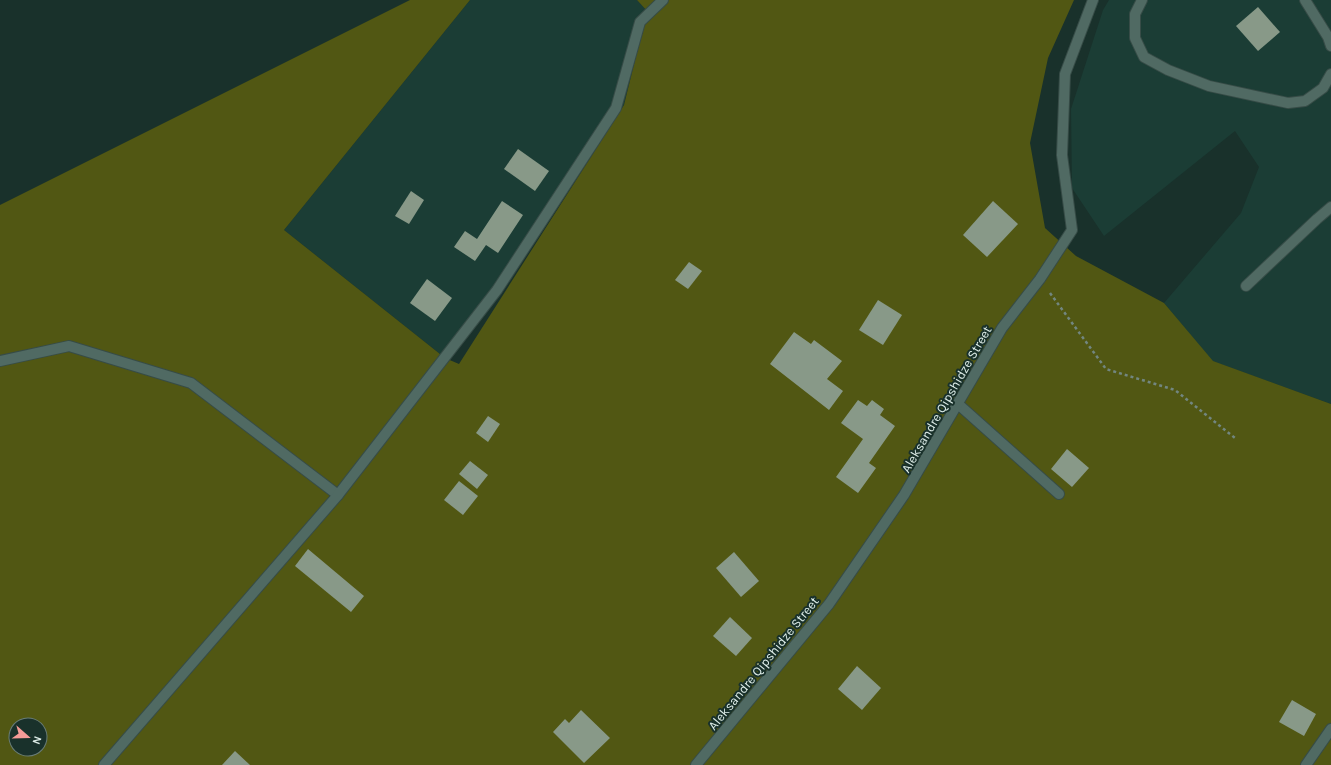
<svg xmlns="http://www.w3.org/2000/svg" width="1331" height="765" font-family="Karla,sans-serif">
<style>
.built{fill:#1b3d35}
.green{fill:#515713;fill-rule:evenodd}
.building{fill:#898}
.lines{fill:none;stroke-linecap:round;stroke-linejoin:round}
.minor-casing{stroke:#374c47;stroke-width:12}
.path{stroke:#728680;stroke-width:2.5;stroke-dasharray:3 3;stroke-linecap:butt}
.minor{stroke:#506a63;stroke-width:10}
.labels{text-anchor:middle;stroke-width:4;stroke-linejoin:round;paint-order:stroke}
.street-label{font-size:13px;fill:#deede8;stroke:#19312b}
</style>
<rect width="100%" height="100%" fill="#19312b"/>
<g class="built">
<path d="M 470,0 L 637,0 L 647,11 L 624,105 L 445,358 L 284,230 Z"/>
<path d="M 1109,0 L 1331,0 L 1331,404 L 1212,361 L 1164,303 L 1241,213 L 1259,167 L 1235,131 L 1104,236 L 1072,188 L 1071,109 L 1103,10 Z"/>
</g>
<path class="green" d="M 410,0 L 470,0 L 284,230 L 445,358 L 459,364 L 624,105 L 647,11 L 637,0 L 1074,0 L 1048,58 L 1030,143 L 1045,228 L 1076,256 L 1164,303 L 1213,361 L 1331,404 L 1331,765 L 0,765 L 0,205 ZM 16,725 L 40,725 L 40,749 L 16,749 Z"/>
<g class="building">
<path d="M 1258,7 L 1280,32 L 1258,51 L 1236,26 Z"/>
<path d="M 518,149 L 549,171 L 535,191 L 504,169 Z"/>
<path d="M 411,191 L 424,200 L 409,224 L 395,216 Z"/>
<path d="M 502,201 L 523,215 L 498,253 L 486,245 L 475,261 L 454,247 L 465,231 L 477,239 Z"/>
<path d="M 993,201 L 1018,224 L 987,257 L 963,235 Z"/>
<path d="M 689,262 L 702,271 L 688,289 L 675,280 Z"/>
<path d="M 427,279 L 452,298 L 435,321 L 410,303 Z"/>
<path d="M 878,300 L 902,315 L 883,345 L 859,330 Z"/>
<path d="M 794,332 L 811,344 L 814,340 L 842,361 L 827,379 L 843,391 L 829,410 L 770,364 Z"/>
<path d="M 858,400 L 867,406 L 872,400 L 884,409 L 880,415 L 895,426 L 869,463 L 876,468 L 858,493 L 836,477 L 863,439 L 841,423 Z"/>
<path d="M 488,416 L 500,424 L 488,442 L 476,433 Z"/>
<path d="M 1067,449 L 1089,468 L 1072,487 L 1051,469 Z"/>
<path d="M 470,461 L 488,475 L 477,489 L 459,474 Z"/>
<path d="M 459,481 L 478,496 L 463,515 L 444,500 Z"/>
<path d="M 308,549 L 364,596 L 351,612 L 295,566 Z"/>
<path d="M 734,552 L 759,581 L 741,597 L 716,568 Z"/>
<path d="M 730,617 L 752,638 L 736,656 L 713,636 Z"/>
<path d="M 857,666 L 881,688 L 862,710 L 838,689 Z"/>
<path d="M 1292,700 L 1316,714 L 1304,736 L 1279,722 Z"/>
<path d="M 581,710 L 610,738 L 584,763 L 553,732 L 565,719 L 569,723 Z"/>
<path d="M 235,751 L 250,765 L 222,765 Z"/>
</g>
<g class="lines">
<defs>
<g id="minor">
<path d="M 1142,0 L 1135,14 L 1135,38 L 1144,57 L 1168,70 L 1209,86 L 1288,103 L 1305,101 L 1323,88 L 1331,74"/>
<path d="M 1305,0 L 1328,37 L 1331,46"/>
<path d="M 1246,286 L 1317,219 L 1331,207"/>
<path d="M 0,361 L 69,346 L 191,383 L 338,495"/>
<path d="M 958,404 L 1059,494"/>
<path d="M 104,765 L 338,495 L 497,290 L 616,108 L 640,22 L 663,0"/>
<path d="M 696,765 L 829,604 L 904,495 L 1002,328 L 1040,279 L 1072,230 L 1062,155 L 1065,74 L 1093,0"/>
<path d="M 1306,765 L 1331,729"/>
</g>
</defs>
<use href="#minor" class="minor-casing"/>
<path class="path" d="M 1050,293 L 1106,369 L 1175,390 L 1235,438"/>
<use href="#minor" class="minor"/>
</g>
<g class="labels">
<g class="street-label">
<text transform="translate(946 399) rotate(-60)" y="5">Aleksandre Qipshidze Street</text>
<text transform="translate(763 663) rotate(-51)" y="5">Aleksandre Qipshidze Street</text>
</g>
</g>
<g transform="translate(28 737) rotate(110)"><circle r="19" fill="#19312b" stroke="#687c77"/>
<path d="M0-3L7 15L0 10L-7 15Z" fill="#f59b97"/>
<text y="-6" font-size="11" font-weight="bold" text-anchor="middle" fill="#deede8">N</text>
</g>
</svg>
